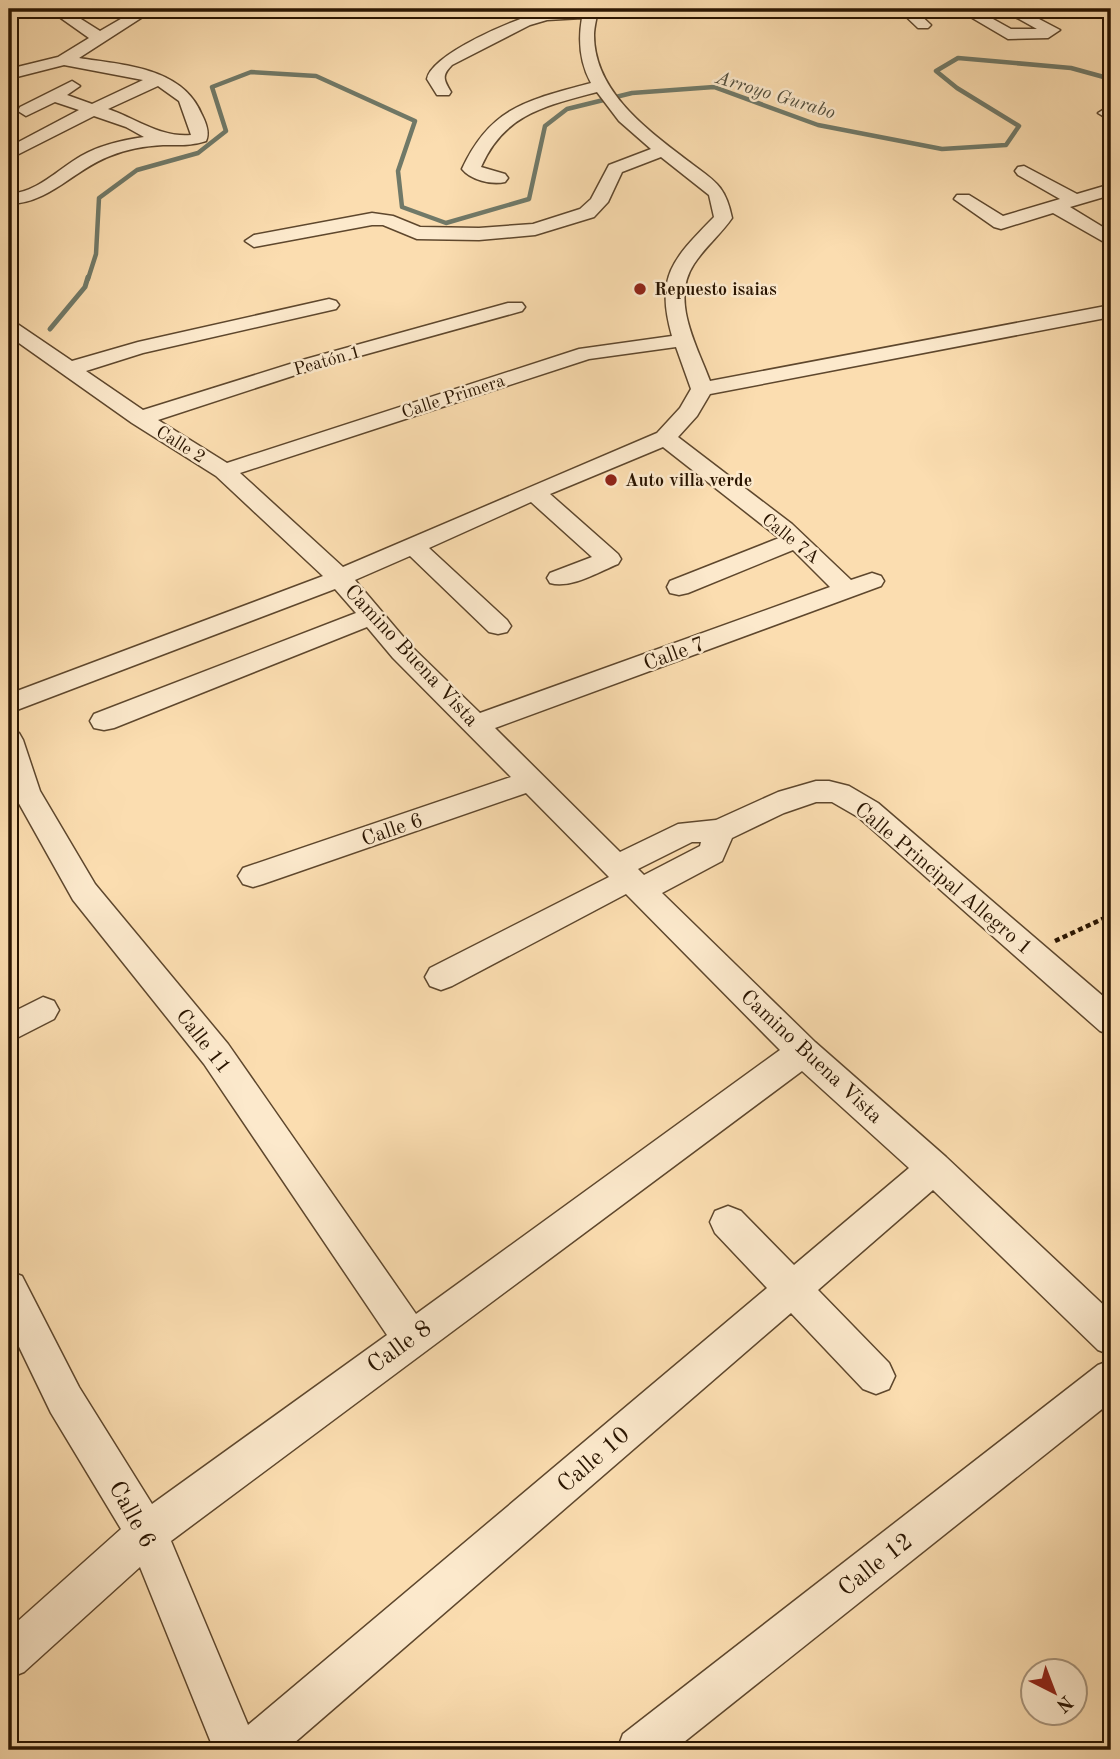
<svg xmlns="http://www.w3.org/2000/svg" width="1120" height="1759" font-family="'Old Standard TT',serif">
<style>
.lines{fill:none;stroke-linecap:round;stroke-linejoin:round}
.stream-far1{stroke:#707968;stroke-width:4.5}
.stream{stroke:#707968;stroke-width:5}
.minor-casing{stroke:#5e472d;stroke-width:3}
.path{stroke:#2a1501;stroke-width:4.5;stroke-dasharray:5 3.5;stroke-linecap:butt}
.minor{fill:#fce9cc;fill-rule:evenodd}
.poi-dot{fill:#8f2418;stroke:#fce9cc;stroke-width:2.5}
.labels{text-anchor:middle;stroke-width:5;stroke-linejoin:round;paint-order:stroke}
.far-poi-label{font-size:18px;font-weight:bold;fill:#2a1501;stroke:#fce9cc;text-anchor:start}
.far-street-label{font-size:18px;fill:#2a1501;stroke:#fce9cc}
.far-water-label{font-size:19px;font-style:italic;fill:#534f3d;stroke:#fce9cc}
.street-label{font-size:21px;fill:#2a1501;stroke:#fce9cc}
.near-street-label{font-size:24px;fill:#2a1501;stroke:#fce9cc}
</style>
<rect width="100%" height="100%" fill="#fbddb0"/>
<filter id="stains"><feTurbulence type="fractalNoise" baseFrequency=".00286" numOctaves="4"/><feColorMatrix values="0 0 0 0 .2 0 0 0 0 .09 0 0 0 0 .02 0 0 0 .5 -.17"/></filter>
<radialGradient id="worn" r=".72"><stop offset=".6" stop-color="#630" stop-opacity="0"/><stop offset="1" stop-color="#630" stop-opacity=".3"/></radialGradient>
<g class="lines">
<path class="stream-far1" d="M 88,279 L 96,254 L 99,198 L 137,170 L 198,153 L 226,131 L 212,87 L 251,72 L 316,76 L 415,121 L 398,171 L 402,207 L 446,223 L 529,199 L 545,126 L 567,109 L 632,93 L 714,87 L 818,125 L 942,149 L 1006,145 L 1019,126 L 957,88 L 936,71 L 958,58 L 1071,68 L 1111,79"/>
<g class="stream">
<path d="M 50,329 L 85,287 L 88,277"/>
<path d="M 9,356 L 12,356"/>
</g>
<defs>
<g id="minor">
<path d="M 48,9 L 65,9 L 100,31 L 138,9 L 155,9 L 79,58 C 123,65 183,67 202,115 C 206,123 210,133 206,141 C 191,146 178,145 163,145 C 145,146 127,149 110,156 C 73,170 50,203 9,204 L 9,194 C 38,192 57,170 81,156 C 100,145 123,140 144,137 L 126,127 L 94,116 L 9,159 L 9,147 L 79,110 L 55,102 L 26,116 L 18,111 L 20,107 L 72,81 L 80,86 L 67,95 L 92,104 L 143,80 L 64,65 L 9,79 L 9,69 L 58,57 L 89,38 ZM 158,86 L 179,101 L 191,135 C 161,138 135,118 108,109 Z"/>
<path d="M 598,9 C 597,17 594,27 594,35 C 594,92 648,130 688,161 C 714,181 725,184 732,218 C 721,234 705,247 694,264 C 670,300 697,346 710,381 L 1111,305 L 1111,317 L 710,394 L 697,416 L 678,437 L 792,524 L 851,580 L 872,573 L 881,576 L 884,581 L 881,586 L 495,728 L 620,852 L 678,824 L 716,820 L 778,792 L 816,781 L 829,781 L 849,786 L 878,803 L 1111,1003 L 1111,1035 L 1100,1031 L 858,817 L 832,802 L 816,802 L 784,813 L 732,838 L 722,861 L 662,893 L 815,1042 L 946,1157 L 1111,1312 L 1111,1355 L 1098,1350 L 933,1190 L 818,1290 L 889,1363 L 895,1376 L 889,1389 L 876,1394 L 863,1389 L 791,1313 L 286,1750 L 214,1750 L 140,1567 L 24,1672 L 9,1678 L 9,1629 L 121,1529 L 51,1413 L 9,1326 L 9,1271 L 22,1276 L 79,1387 L 152,1504 L 387,1335 L 204,1064 L 73,900 L 12,791 L 9,781 L 9,731 L 19,733 L 23,740 L 40,791 L 95,884 L 228,1044 L 416,1314 L 780,1050 L 626,894 L 452,986 L 441,990 L 430,986 L 425,977 L 430,968 L 609,877 L 526,793 L 263,884 L 253,887 L 243,884 L 238,876 L 243,868 L 511,777 L 393,658 L 367,627 L 114,728 L 104,730 L 94,728 L 90,721 L 94,714 L 356,613 L 335,589 L 9,713 L 9,694 L 323,576 L 216,476 L 132,423 L 9,336 L 9,321 L 16,323 L 72,361 L 138,342 L 329,299 L 336,301 L 339,305 L 336,309 L 143,353 L 86,371 L 143,410 L 306,359 L 508,303 L 522,303 L 525,307 L 522,311 L 320,367 L 158,420 L 227,463 L 579,349 L 672,336 C 655,276 673,259 714,217 L 709,195 L 661,157 L 622,172 L 608,202 L 594,217 L 535,235 L 479,240 L 417,239 L 383,225 L 372,225 L 254,247 L 245,241 L 254,235 L 372,213 L 393,216 L 420,227 L 479,228 L 533,224 L 580,209 L 591,199 L 609,165 L 651,149 L 619,121 L 597,92 C 545,106 504,114 481,167 L 505,174 L 508,178 L 505,182 C 491,185 471,180 462,169 C 491,106 529,100 591,83 C 580,63 578,41 582,18 L 547,20 L 530,25 L 452,65 C 441,76 444,80 451,92 L 449,95 L 437,95 L 427,79 C 431,54 518,17 543,12 C 561,8 581,9 598,9 ZM 676,347 L 691,389 L 680,408 L 657,433 L 343,567 L 240,473 L 589,359 ZM 663,447 L 779,538 L 670,581 L 667,587 L 670,593 L 679,595 L 688,593 L 793,550 L 830,587 L 480,713 L 411,646 L 355,580 L 410,556 L 489,632 L 498,634 L 507,632 L 511,626 L 507,620 L 429,548 L 531,502 L 592,557 L 550,573 L 547,578 L 550,583 C 571,589 598,572 618,564 L 621,559 L 618,554 L 550,494 ZM 692,842 L 701,842 L 700,846 L 644,875 L 638,869 ZM 802,1071 L 909,1168 L 794,1265 L 741,1211 L 728,1206 L 715,1211 L 710,1222 L 715,1233 L 767,1288 L 248,1725 L 171,1541 Z"/>
<path d="M 898,9 L 914,9 L 931,25 L 928,28 L 918,28 Z"/>
<path d="M 957,9 L 975,9 L 1011,29 L 1037,29 L 1001,9 L 1020,9 L 1060,30 L 1048,38 L 1008,39 Z"/>
<path d="M 1091,9 L 1111,9 L 1111,19 Z"/>
<path d="M 1106,108 L 1111,109 L 1111,121 L 1098,113 Z"/>
<path d="M 1024,166 L 1077,194 L 1111,184 L 1111,195 L 1070,207 L 1111,232 L 1111,246 L 1053,213 L 1001,229 L 994,227 L 954,199 L 957,195 L 969,195 L 1003,216 L 1060,199 L 1018,175 L 1015,171 L 1018,167 Z"/>
<path d="M 43,997 L 54,1001 L 59,1010 L 54,1019 L 9,1042 L 9,1014 Z"/>
<path d="M 1111,1360 L 1111,1402 L 674,1750 L 617,1750 L 623,1734 L 1098,1365 Z"/>
</g>
</defs>
<use href="#minor" class="minor-casing"/>
<path class="path" d="M 1055,941 L 1111,915"/>
<use href="#minor" class="minor"/>
</g>
<g class="poi-dot">
<circle cx="640" cy="289" r="7"/>
<circle cx="611" cy="480" r="7"/>
</g>
<g class="labels">
<g class="far-poi-label">
<text x="654" y="295">Repuesto isaias</text>
<text x="625" y="486">Auto villa verde</text>
</g>
<g class="far-street-label">
<text transform="translate(327 360) rotate(-16)" y="6">Peatón 1</text>
<text transform="translate(453 396) rotate(-18)" y="6">Calle Primera</text>
<text transform="translate(181 444) rotate(32)" y="6">Calle 2</text>
<text transform="translate(791 538) rotate(39)" y="6">Calle 7A</text>
</g>
<g class="far-water-label">
<text transform="translate(776 94) rotate(17)" y="7">Arroyo Gurabo</text>
</g>
<g class="street-label">
<text transform="translate(674 653) rotate(-20)" y="7">Calle 7</text>
<text transform="translate(412 655) rotate(47)" y="7">Camino Buena Vista</text>
<text transform="translate(392 829) rotate(-19)" y="7">Calle 6</text>
<text transform="translate(944 878) rotate(40)" y="7">Calle Principal Allegro 1</text>
<text transform="translate(204 1041) rotate(52)" y="7">Calle 11</text>
<text transform="translate(812 1056) rotate(43)" y="7">Camino Buena Vista</text>
</g>
<g class="near-street-label">
<text transform="translate(399 1346) rotate(-36)" y="8">Calle 8</text>
<text transform="translate(593 1459) rotate(-41)" y="8">Calle 10</text>
<text transform="translate(133 1514) rotate(61)" y="8">Calle 6</text>
<text transform="translate(875 1564) rotate(-38)" y="8">Calle 12</text>
</g>
</g>
<rect width="1120" height="1759" fill="none" stroke="#fbddb0" stroke-width="35"/>
<rect x="10" y="10" width="1099" height="1738" fill="none" stroke="#2a1501" stroke-width="3.5"/>
<rect x="18" y="18" width="1085" height="1724" fill="none" stroke="#2a1501" stroke-width="2"/>
<g transform="translate(1054 1692) rotate(138)"><circle r="33" fill="#fce9cc" stroke="#a8947b" stroke-width="2"/>
<path d="M0-5L12 26L0 18L-12 26Z" fill="#8f2418"/>
<text y="-10" font-size="19" font-weight="bold" text-anchor="middle" fill="#2a1501">N</text>
</g>
<rect width="100%" height="100%" filter="url(#stains)"/>
<rect width="100%" height="100%" fill="url(#worn)"/>
</svg>
